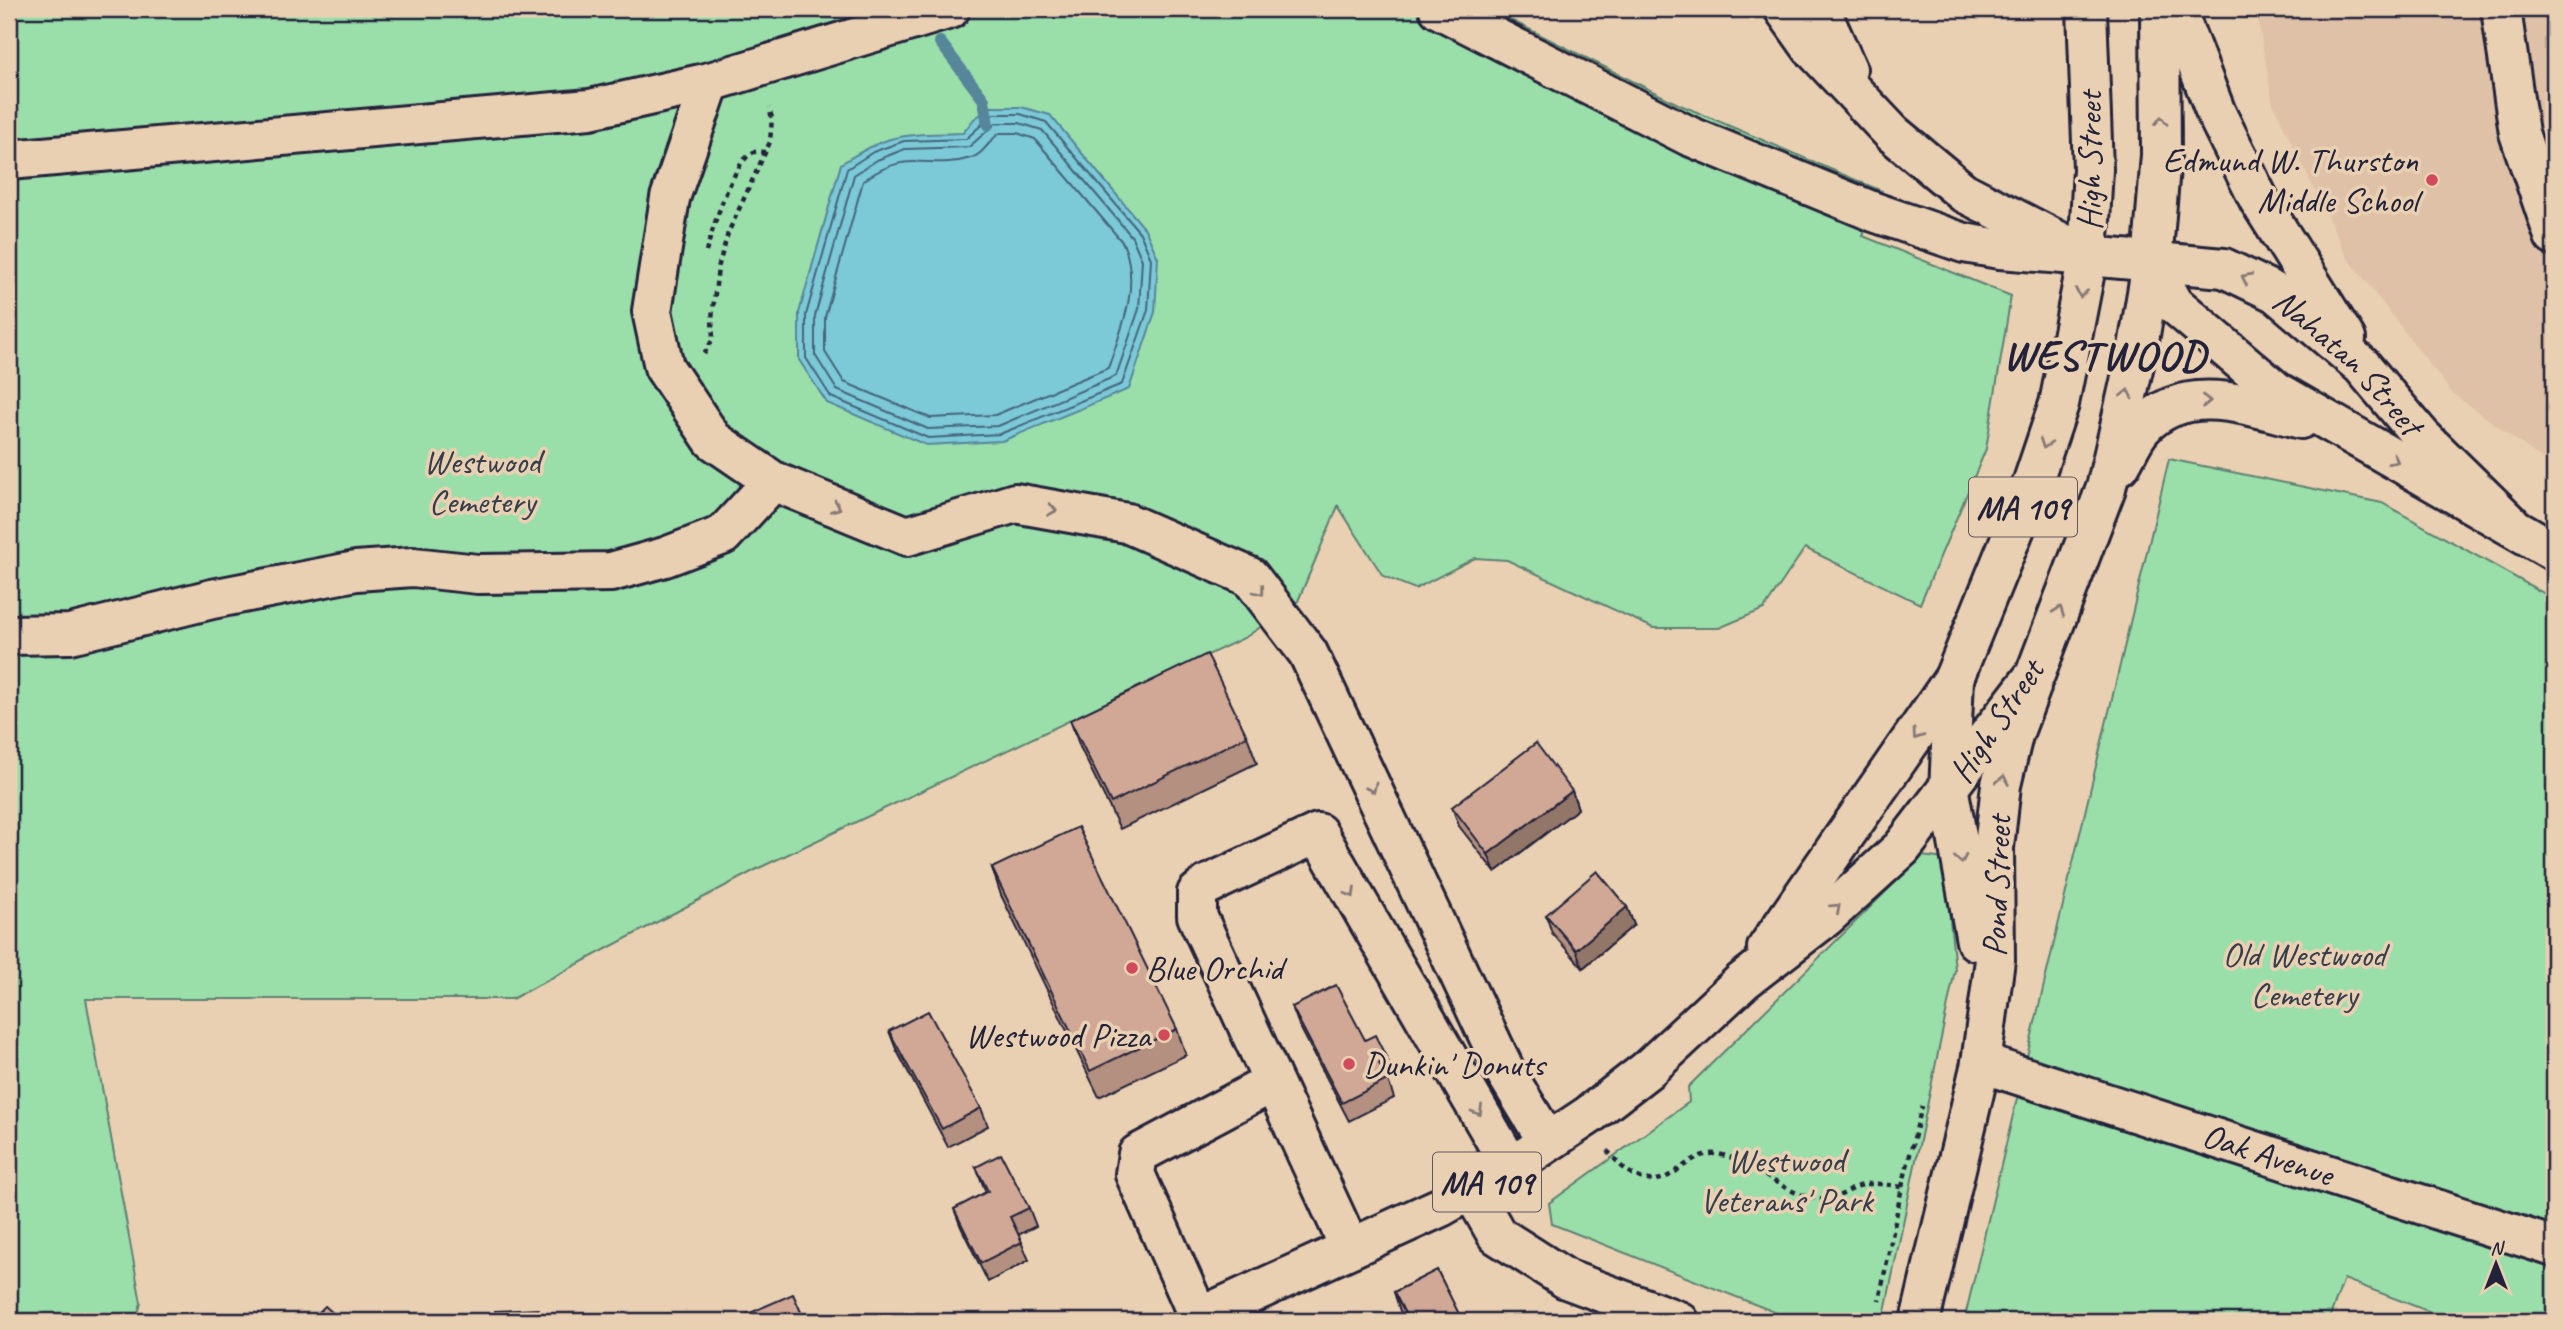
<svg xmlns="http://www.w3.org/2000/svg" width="2563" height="1330" font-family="Caveat,sans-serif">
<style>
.built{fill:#dec1a7}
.green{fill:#9adeaa;stroke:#5e8072;stroke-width:2}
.water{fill:#7bc9d8;stroke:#578699;stroke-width:2}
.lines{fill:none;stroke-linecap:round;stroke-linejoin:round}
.shore{stroke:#46657a;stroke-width:2}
.stream{stroke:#578699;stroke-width:12}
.minor-casing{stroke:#22223b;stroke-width:44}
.major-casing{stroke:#22223b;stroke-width:44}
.path{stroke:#22223b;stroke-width:4.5;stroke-dasharray:5 5;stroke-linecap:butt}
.minor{stroke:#ead0b2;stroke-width:38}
.major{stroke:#ead0b2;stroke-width:38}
.wall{fill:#b39080;stroke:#22223b;stroke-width:2}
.shaded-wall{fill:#927668;stroke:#22223b;stroke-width:2}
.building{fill:#d0a895;stroke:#22223b;stroke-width:2}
.oneway{stroke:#867976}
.poi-dot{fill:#d1495b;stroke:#ead0b2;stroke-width:2.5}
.labels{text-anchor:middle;stroke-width:7;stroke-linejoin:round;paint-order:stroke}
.shield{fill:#ead0b2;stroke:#5e565f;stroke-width:2}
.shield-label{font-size:33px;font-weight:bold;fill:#22223b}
.poi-label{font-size:35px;fill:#22223b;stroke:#ead0b2;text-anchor:end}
.street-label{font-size:35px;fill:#22223b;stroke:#ead0b2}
.park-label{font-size:35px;fill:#343e4c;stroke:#ead0b2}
.district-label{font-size:42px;font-weight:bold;letter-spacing:2px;fill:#22223b;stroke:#ead0b2}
</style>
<rect width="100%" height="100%" fill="#ead0b2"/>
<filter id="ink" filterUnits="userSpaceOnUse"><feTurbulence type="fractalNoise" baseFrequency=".0143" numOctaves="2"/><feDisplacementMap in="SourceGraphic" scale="14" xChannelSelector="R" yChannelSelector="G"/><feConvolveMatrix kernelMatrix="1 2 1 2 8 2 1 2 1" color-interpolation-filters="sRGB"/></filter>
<g filter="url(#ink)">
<path class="built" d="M 2256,9 L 2554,9 L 2554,468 L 2452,393 L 2347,257 L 2273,104 Z"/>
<g class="green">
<path d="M 9,9 L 1489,9 L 1678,104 L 1882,191 L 1863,236 L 2011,296 L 1986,449 L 1920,604 L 1805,548 L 1764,609 L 1719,628 L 1653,628 L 1507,560 L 1475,558 L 1415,589 L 1383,576 L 1338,506 L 1298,601 L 1246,637 L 759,868 L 512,999 L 86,999 L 141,1303 L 136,1321 L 9,1321 Z"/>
<path d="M 2169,459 L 2382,503 L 2554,599 L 2554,1321 L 2454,1321 L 2344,1279 L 2328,1321 L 1964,1321 Z"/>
<path d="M 1922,856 L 1944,859 L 1955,970 L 1883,1321 L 1797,1321 L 1552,1224 L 1549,1203 L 1689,1102 L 1688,1087 Z"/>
</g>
<path class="water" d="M 991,107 L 1021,107 L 1050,115 L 1145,229 L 1158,258 L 1155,312 L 1129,389 L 1002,441 L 926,445 L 827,403 L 799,360 L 799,313 L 841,164 C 892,131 905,135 963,133 L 974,119 Z"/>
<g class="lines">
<g class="shore">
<path d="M 993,114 L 1020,114 L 1046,122 L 1140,233 L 1151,259 L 1148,310 L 1122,384 L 1000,434 L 928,438 L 831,397 L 806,358 L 806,315 L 847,169 L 873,152 L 904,141 L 966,139 Z"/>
<path d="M 1019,123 L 1042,130 L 1132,237 L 1142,260 L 1139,309 L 1116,376 L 998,426 L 928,429 L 837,390 L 815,355 L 815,316 L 854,175 L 877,160 L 905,149 L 969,147 L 996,123 Z"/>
<path d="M 1000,133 L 1017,133 L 1035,139 L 1123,243 C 1141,285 1122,328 1108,368 L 995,415 L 930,418 L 844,382 L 825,352 L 825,317 L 863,181 C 909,147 928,171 971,158 C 984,154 989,140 1000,133 Z"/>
</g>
<path class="stream" d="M 940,42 L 984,100 L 988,125"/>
<defs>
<g id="minor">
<path d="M 1439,9 L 1689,136 L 1874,212 L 1964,243 L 2000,249 L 2088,256"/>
<path d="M 1784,9 L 1811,47 L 1892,133 L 1963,192 L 2068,246"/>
<path d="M 1820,9 L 1847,69"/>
<path d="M 2501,9 L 2519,133 L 2554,236"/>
<path d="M 9,160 L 590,109 L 710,82 L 950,9"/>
<path d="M 773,481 L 907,536 L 1015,503 L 1127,523 L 1250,577 L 1308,653 L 1506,1073 L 1547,1141"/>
<path d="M 9,635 L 70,634 L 212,599 L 356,571 L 413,567 L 478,574 L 611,572 L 665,557 L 723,535 L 773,481 L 713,440 L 664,367 L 652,311 L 670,198 L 710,82"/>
<path d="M 1954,678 L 1949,792 L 1976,941"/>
<path d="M 1981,1063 L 2554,1247"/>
<path d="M 1472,1191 L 1497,1235 L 1566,1279 L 1679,1321"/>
<path d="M 1350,1248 L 1197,916 L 1197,893 L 1207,885 L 1318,833 L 1511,1167"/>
<path d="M 1199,1318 L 1135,1174 L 1138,1154 L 1272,1083"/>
<path d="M 1920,1321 L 1981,1063 L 1995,960 L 1994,848 L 2001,785 L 2013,735 L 2031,687"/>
</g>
<g id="major">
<path d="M 2176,9 L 2216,113 L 2259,200 L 2346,339"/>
<path id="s1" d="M 2088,256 L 2224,268 L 2276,293 L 2362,366 L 2421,436 L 2510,523"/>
<path d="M 2152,263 L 2174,304 L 2276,391 L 2554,551"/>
<path d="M 2120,465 C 2127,454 2133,438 2142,428 C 2185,381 2249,406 2301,419"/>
<path d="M 1767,948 L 1954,678 L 2028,496 L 2059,404 L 2088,256 L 2093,169 L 2087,9"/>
<path d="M 1191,1321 L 1441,1207 L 1511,1167 L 1589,1115 L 1647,1070 L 1743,981 L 1826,917 L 1902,848 L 2035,675 L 2106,488 L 2138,347 L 2152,263 L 2161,155 L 2160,9"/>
</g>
</defs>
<use href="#minor" class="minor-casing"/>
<use href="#major" class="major-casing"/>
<g class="path">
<path d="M 706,252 C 712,231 733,160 754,152 C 758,151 762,152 765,152"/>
<path d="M 704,354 L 713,339 L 712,318 L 718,268 L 728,233 L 770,142 L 772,118 L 769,108"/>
<path d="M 1607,1151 C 1613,1156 1619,1165 1626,1170 C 1672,1203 1682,1145 1722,1155 C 1756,1163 1783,1195 1819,1199 C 1836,1200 1845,1192 1859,1186 C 1873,1181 1888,1185 1902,1187 L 1879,1301"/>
<path d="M 1902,1187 L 1922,1106"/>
</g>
<use href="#minor" class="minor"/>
<use href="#major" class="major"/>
</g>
<g class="wall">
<path d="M 1070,720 L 1247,736 L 1257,763 L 1120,829 L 1080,747 Z"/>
<path d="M 1572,791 L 1578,809 L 1495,872 L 1459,826 L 1452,807 Z"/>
<path d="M 992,868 L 1177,1029 L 1186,1055 L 1099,1097 L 1001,895 Z"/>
<path d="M 1627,907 L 1634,925 L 1583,968 L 1552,933 L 1546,915 Z"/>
<path d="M 1292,1007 L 1365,1040 L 1387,1059 L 1394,1077 L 1388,1080 L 1394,1098 L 1349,1121 L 1299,1025 Z"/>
<path d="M 889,1031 L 981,1108 L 988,1126 L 948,1147 L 896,1049 Z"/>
<path d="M 976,1167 L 1029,1208 L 1036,1226 L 1018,1235 L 1029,1260 L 988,1282 L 961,1227 L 954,1209 L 986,1193 Z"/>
<path d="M 1437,1270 L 1462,1321 L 1406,1321 L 1400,1311 L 1394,1292 Z"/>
</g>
<g class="shaded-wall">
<path d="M 1572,791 L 1578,809 L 1495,872 L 1488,854 Z"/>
<path d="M 1627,907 L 1634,925 L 1583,968 L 1576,950 Z"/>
<path d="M 538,1309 L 541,1318 L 541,1321 L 538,1321 Z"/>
</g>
<g class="building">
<path d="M 1207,654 L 1247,736 L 1111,803 L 1070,720 Z"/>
<path d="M 1536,743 L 1572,791 L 1488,854 L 1452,807 Z"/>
<path d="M 1078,827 L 1177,1029 L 1090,1071 L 992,868 Z"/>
<path d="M 1597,871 L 1627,907 L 1576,950 L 1546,915 Z"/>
<path d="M 1336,985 L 1365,1040 L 1375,1035 L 1387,1059 L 1379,1063 L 1387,1080 L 1342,1103 L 1292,1007 Z"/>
<path d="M 928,1011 L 981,1108 L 942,1129 L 889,1031 Z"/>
<path d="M 1001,1154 L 1029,1208 L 1010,1217 L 1022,1242 L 981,1263 L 954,1209 L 988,1191 L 976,1167 Z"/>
<path d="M 1437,1270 L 1461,1318 L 1456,1321 L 1409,1321 L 1394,1292 Z"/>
<path d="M 793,1294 L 805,1321 L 735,1321 L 734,1320 Z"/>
<path d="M 325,1306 L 342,1321 L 310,1321 Z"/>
<path d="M 538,1309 L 538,1321 L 495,1321 L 495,1311 Z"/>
<path d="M 1393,1314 L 1397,1321 L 1379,1321 Z"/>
<path d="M 559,1317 L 591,1320 L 591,1321 L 559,1321 Z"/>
</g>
<defs><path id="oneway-chevron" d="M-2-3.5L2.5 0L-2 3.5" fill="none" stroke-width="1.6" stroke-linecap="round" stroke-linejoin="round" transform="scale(1.75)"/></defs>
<g class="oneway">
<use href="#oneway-chevron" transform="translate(2161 121) rotate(-90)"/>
<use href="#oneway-chevron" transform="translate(2246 278) rotate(-154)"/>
<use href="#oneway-chevron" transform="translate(2081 293) rotate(100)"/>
<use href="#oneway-chevron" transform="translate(2127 394) rotate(-77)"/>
<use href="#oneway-chevron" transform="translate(2206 401) rotate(-1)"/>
<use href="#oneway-chevron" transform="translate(2045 444) rotate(109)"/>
<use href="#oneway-chevron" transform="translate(2394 460) rotate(29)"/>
<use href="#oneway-chevron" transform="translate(836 507) rotate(22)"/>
<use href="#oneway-chevron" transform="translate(1052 510) rotate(10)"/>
<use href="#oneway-chevron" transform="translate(1260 591) rotate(52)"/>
<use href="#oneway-chevron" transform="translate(2059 611) rotate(-70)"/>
<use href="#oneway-chevron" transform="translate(1917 735) rotate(125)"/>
<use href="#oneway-chevron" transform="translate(2003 780) rotate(-79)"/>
<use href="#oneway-chevron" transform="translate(1372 788) rotate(65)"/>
<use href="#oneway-chevron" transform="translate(1961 859) rotate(79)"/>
<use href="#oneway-chevron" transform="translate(1351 893) rotate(60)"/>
<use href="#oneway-chevron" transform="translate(1836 908) rotate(-42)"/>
<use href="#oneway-chevron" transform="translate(1478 1111) rotate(60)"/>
</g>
</g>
<g class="poi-dot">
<circle cx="2432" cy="180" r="7"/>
<circle cx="1132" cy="968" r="7"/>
<circle cx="1164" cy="1035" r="7"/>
<circle cx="1349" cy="1064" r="7"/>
</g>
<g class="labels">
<g class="shield">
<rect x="1969" y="477.5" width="108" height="59" rx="5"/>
<rect x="1433" y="1152.5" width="108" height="59" rx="5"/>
</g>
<g class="shield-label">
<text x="2023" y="519">MA 109</text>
<text x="1487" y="1194">MA 109</text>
</g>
<g class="poi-label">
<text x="2418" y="172">Edmund W. Thurston<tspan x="2418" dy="40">Middle School</tspan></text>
<text x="1146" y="980" text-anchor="start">Blue Orchid</text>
<text x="1150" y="1047">Westwood Pizza</text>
<text x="1363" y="1076" text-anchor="start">Dunkin' Donuts</text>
</g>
<g class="street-label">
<text transform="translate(2089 161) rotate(-90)" y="12">High Street</text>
<text dy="12" stroke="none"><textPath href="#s1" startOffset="294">Nahatan Street</textPath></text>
<text transform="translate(1996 721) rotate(-56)" y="12">High Street</text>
<text transform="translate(1996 886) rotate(-88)" y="12">Pond Street</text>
<text transform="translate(2268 1154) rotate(18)" y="12">Oak Avenue</text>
</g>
<g class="park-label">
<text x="482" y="473">Westwood<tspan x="482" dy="40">Cemetery</tspan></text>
<text x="2304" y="966">Old Westwood<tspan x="2304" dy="40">Cemetery</tspan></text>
<text x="1786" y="1172">Westwood<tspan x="1786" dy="40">Veterans' Park</tspan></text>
</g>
<g class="district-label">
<text x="2105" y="369">WESTWOOD</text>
</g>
</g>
<rect width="2563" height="1330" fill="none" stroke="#ead0b2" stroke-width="35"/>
<rect x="18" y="18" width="2528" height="1295" fill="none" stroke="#22223b" stroke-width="2.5" filter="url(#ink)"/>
<g transform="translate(2496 1264)" stroke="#ead0b2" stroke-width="5" paint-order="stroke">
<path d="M0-5L12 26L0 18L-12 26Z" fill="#22223b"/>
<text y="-10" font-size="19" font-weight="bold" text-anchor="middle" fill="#22223b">N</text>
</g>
</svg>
